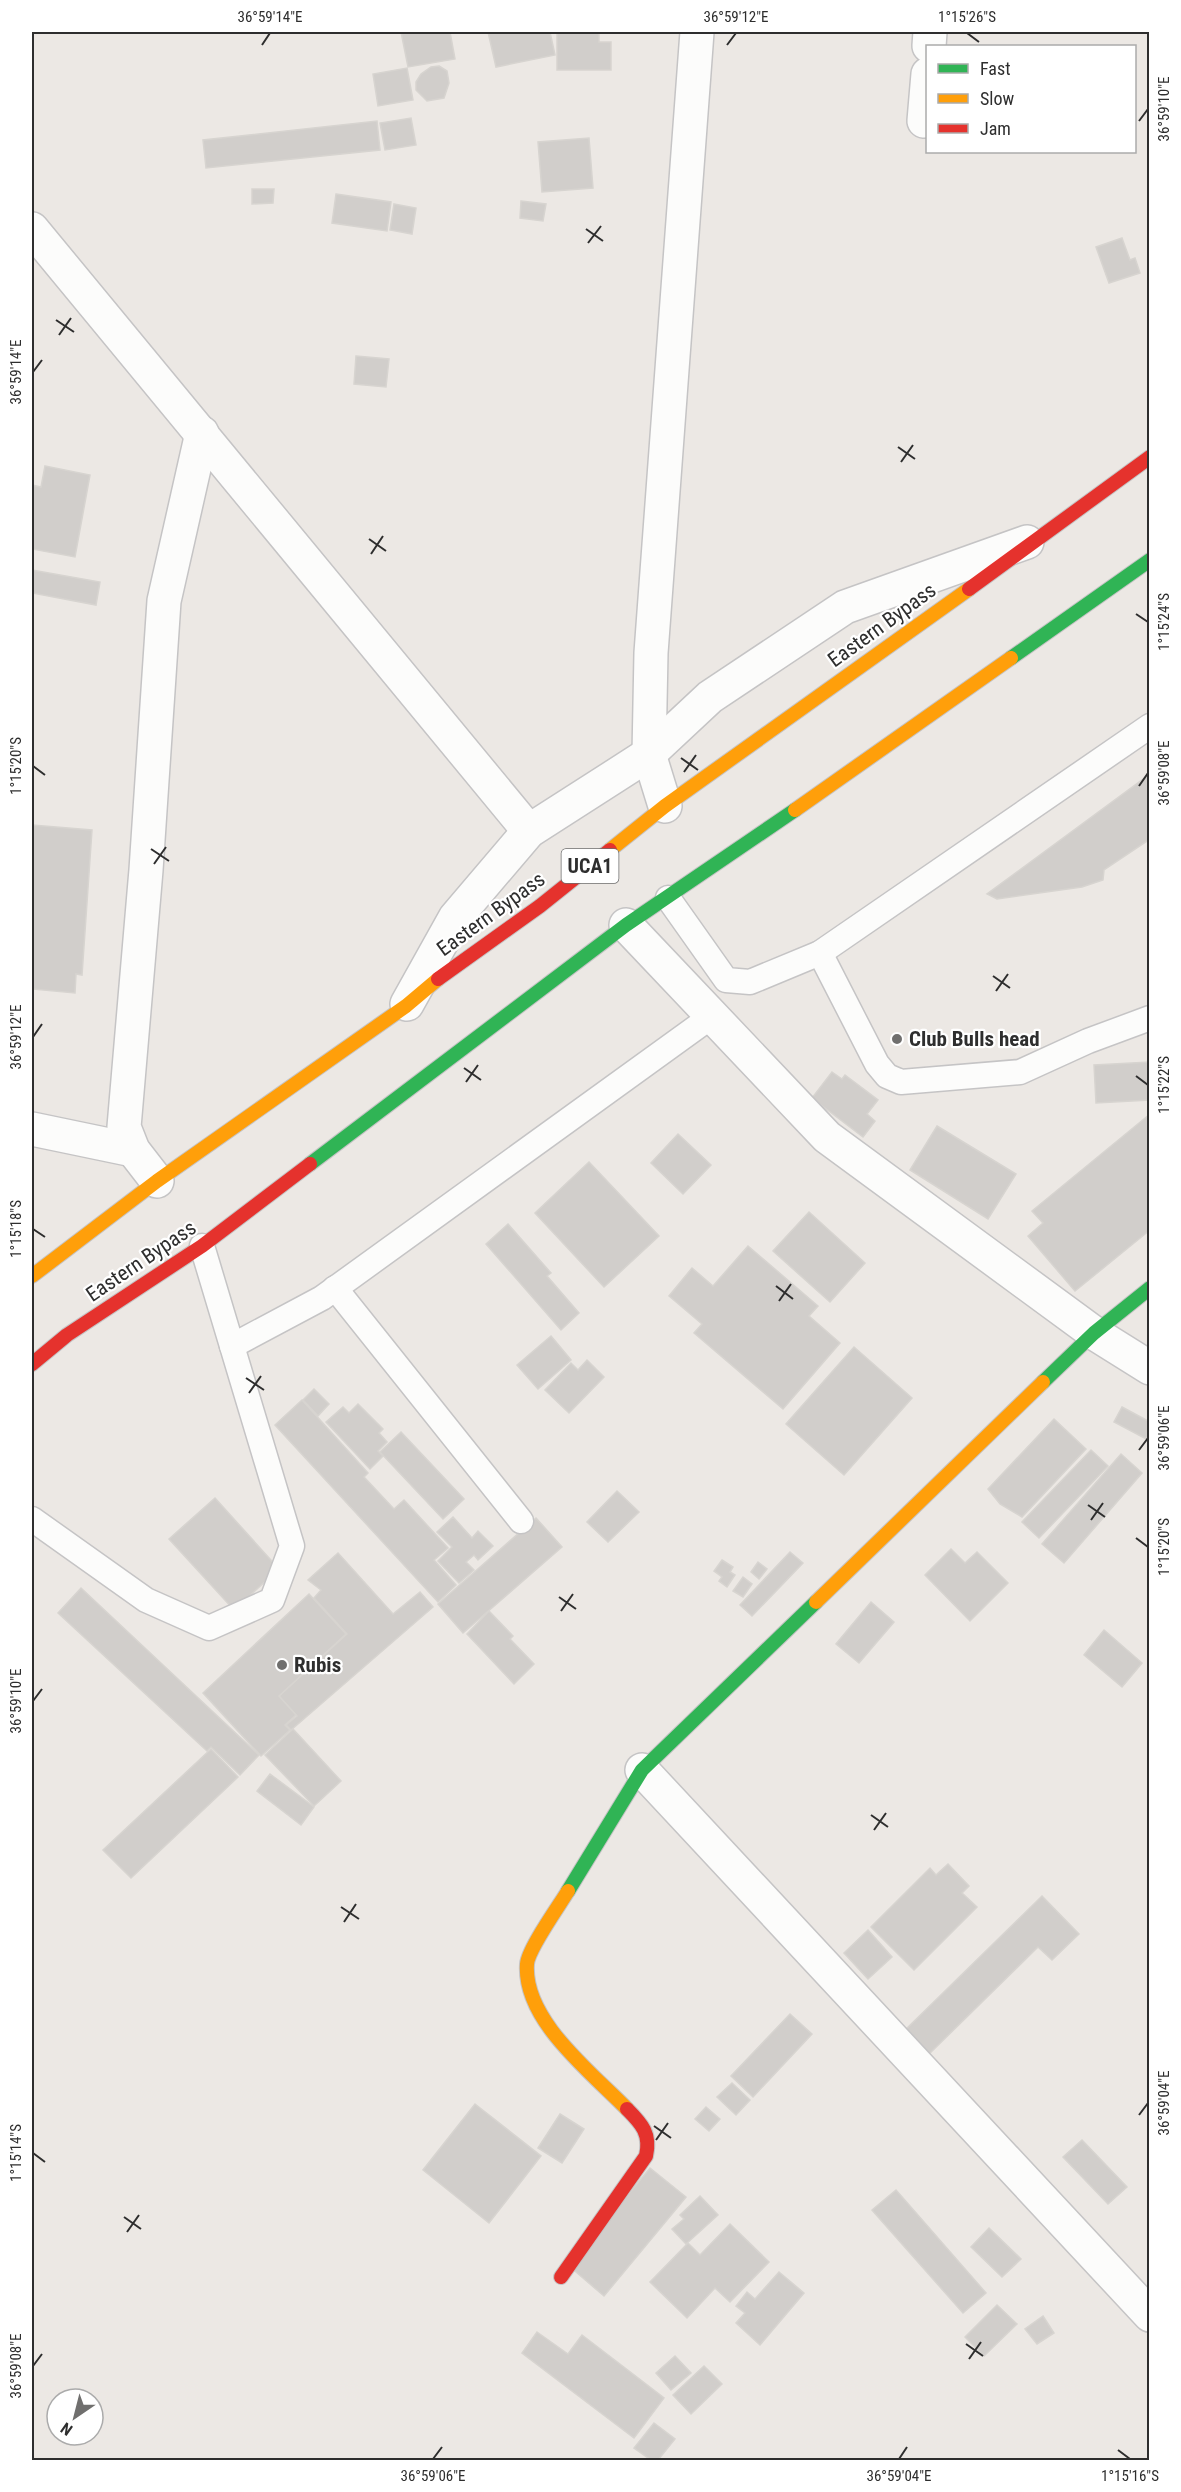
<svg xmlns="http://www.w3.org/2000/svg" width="1181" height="2492" font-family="'Roboto Condensed',sans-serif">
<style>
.building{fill:#d1cecb;stroke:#d7d4d0;stroke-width:1.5}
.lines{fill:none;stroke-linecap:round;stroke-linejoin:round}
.lane-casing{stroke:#c5c4c5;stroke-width:27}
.street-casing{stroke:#c5c4c5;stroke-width:36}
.fast-casing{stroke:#c5c4c5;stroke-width:16}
.slow-casing{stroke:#c5c4c5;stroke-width:16}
.jam-casing{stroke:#c5c4c5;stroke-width:16}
.lane{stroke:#fcfcfb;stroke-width:24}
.street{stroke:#fcfcfb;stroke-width:33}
.fast{stroke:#30b455;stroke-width:14}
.slow{stroke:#ff9f0a;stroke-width:14}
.jam{stroke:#e5322d;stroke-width:14}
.ticks{fill:none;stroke:#2e2e2e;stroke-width:2}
.poi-dot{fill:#706f6e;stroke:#fff;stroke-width:2}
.labels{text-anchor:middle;stroke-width:4.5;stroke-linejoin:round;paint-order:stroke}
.shield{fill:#fff;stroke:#6d6d6d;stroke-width:1.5}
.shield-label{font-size:20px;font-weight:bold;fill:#2e2e2e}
.street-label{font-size:21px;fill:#2e2e2e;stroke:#fff}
.poi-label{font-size:21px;font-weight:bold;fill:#2e2e2e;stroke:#fff;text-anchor:start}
.neatline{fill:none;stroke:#2e2e2e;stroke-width:2}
.ticks-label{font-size:15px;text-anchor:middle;fill:#2e2e2e}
</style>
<rect width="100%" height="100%" fill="#ece8e4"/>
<g class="building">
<path d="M 401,32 L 450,32 L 455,59 L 408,67 Z"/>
<path d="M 488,32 L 550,32 L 555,55 L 496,67 Z"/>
<path d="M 557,32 L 599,32 L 599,42 L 611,42 L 611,70 L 557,70 Z"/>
<path d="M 439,66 L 447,71 L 449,83 L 444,98 L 427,101 L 416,90 L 416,82 L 421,74 L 431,67 Z"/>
<path d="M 407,68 L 413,100 L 378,106 L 373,74 Z"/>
<path d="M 411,118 L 416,145 L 385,150 L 380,123 Z"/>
<path d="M 377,121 L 380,150 L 206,168 L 203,140 Z"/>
<path d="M 589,138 L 593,188 L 542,192 L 538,142 Z"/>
<path d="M 252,189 L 274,189 L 273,203 L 252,204 Z"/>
<path d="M 336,194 L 391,202 L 387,231 L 332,223 Z"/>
<path d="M 521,201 L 546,204 L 543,221 L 520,218 Z"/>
<path d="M 394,204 L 416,208 L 412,234 L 390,230 Z"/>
<path d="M 1122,238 L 1130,260 L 1135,258 L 1140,273 L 1109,283 L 1096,247 Z"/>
<path d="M 356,356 L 389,359 L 386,387 L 354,384 Z"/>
<path d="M 45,466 L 90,475 L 75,557 L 32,549 L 32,485 L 41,487 Z"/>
<path d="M 32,570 L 100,582 L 96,605 L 32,593 Z"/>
<path d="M 1150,774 L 1150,839 L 1104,870 L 1103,880 L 1082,887 L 997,899 L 987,894 Z"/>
<path d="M 32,825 L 92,830 L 82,975 L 76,974 L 75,993 L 33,989 L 32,994 Z"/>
<path d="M 1150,1062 L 1150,1100 L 1096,1103 L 1094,1065 Z"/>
<path d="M 832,1072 L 842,1079 L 845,1075 L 878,1100 L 867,1114 L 875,1121 L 863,1137 L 812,1098 Z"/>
<path d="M 1150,1114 L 1150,1230 L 1075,1291 L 1028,1236 L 1043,1223 L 1032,1211 Z"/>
<path d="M 937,1126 L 1016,1174 L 988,1219 L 910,1170 Z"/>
<path d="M 678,1134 L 711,1165 L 683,1194 L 651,1163 Z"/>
<path d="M 589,1162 L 659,1236 L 604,1287 L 535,1213 Z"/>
<path d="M 809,1212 L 865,1263 L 830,1302 L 773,1251 Z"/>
<path d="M 508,1224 L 551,1273 L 547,1276 L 579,1313 L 561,1330 L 486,1244 Z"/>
<path d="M 748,1246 L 818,1306 L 809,1316 L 840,1343 L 783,1409 L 694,1333 L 702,1324 L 669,1296 L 692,1268 L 713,1286 Z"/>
<path d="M 551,1336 L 571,1360 L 538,1389 L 517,1365 Z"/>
<path d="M 854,1347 L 912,1398 L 844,1475 L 786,1424 Z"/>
<path d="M 587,1360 L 604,1377 L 569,1413 L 545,1390 L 571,1363 L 578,1370 Z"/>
<path d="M 314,1389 L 329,1404 L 318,1416 L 303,1400 Z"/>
<path d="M 302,1400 L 368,1473 L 364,1477 L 394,1509 L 404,1500 L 448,1548 L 434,1560 L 456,1585 L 438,1602 L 275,1425 Z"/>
<path d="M 358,1404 L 383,1429 L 379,1433 L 387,1442 L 378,1451 L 383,1456 L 370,1469 L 326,1422 L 343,1407 L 349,1413 Z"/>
<path d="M 1122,1407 L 1150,1422 L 1150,1441 L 1114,1422 Z"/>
<path d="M 1054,1419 L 1086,1449 L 1022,1517 L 1000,1504 L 988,1489 Z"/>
<path d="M 401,1432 L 464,1499 L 443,1519 L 380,1452 Z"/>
<path d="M 1091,1450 L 1108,1466 L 1039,1538 L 1022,1522 Z"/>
<path d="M 1121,1454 L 1142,1473 L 1064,1563 L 1042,1544 Z"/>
<path d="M 617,1491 L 639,1512 L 608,1542 L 587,1522 Z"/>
<path d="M 215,1498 L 279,1569 L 234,1610 L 169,1539 Z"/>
<path d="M 453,1517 L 472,1538 L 478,1531 L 493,1546 L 478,1560 L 474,1555 L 466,1562 L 474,1570 L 459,1583 L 438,1561 L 452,1547 L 437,1532 Z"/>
<path d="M 536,1518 L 562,1547 L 463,1633 L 438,1604 Z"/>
<path d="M 951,1549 L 965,1563 L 977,1552 L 1008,1583 L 970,1621 L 925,1575 Z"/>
<path d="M 790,1552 L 803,1563 L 752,1616 L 740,1605 Z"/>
<path d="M 338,1553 L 393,1614 L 420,1592 L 433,1607 L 291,1730 L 286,1725 L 297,1716 L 279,1696 L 347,1634 L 314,1598 L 321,1590 L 308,1580 Z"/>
<path d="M 722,1560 L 733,1567 L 730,1572 L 735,1575 L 727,1587 L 719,1581 L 722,1577 L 714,1571 Z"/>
<path d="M 758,1562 L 767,1569 L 759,1579 L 751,1572 Z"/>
<path d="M 743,1577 L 752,1584 L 743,1597 L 733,1591 Z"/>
<path d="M 81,1588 L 259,1755 L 240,1775 L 211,1747 L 207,1751 L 58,1613 Z"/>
<path d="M 309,1594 L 346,1634 L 279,1696 L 296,1715 L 285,1725 L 290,1730 L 261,1756 L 203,1693 Z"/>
<path d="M 871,1602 L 894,1622 L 859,1663 L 836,1644 Z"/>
<path d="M 489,1611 L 513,1636 L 510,1639 L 534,1664 L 514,1684 L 467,1634 Z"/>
<path d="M 1104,1630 L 1142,1663 L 1122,1687 L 1084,1655 Z"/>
<path d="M 293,1729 L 341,1781 L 314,1806 L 265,1755 Z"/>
<path d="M 211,1749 L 238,1777 L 131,1878 L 103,1850 Z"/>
<path d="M 270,1774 L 314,1807 L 301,1825 L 257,1791 Z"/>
<path d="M 948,1864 L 969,1886 L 962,1893 L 977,1907 L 914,1970 L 871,1927 L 930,1868 L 936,1875 Z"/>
<path d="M 1042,1896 L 1079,1934 L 1052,1960 L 1038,1947 L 924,2059 L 900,2035 Z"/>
<path d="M 868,1930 L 892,1957 L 868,1979 L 844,1953 Z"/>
<path d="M 790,2014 L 812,2034 L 753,2097 L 731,2076 Z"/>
<path d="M 732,2083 L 750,2100 L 736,2115 L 717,2097 Z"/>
<path d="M 475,2104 L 541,2156 L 489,2223 L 423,2170 Z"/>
<path d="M 706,2107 L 720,2119 L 709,2131 L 695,2119 Z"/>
<path d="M 560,2114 L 584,2129 L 562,2163 L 538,2148 Z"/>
<path d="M 1082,2140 L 1127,2187 L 1108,2204 L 1063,2157 Z"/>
<path d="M 650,2168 L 686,2197 L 604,2296 L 569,2266 Z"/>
<path d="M 896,2190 L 986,2293 L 963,2313 L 872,2210 Z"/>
<path d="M 700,2196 L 718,2215 L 686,2244 L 672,2229 L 684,2219 L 680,2215 Z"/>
<path d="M 730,2224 L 769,2262 L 730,2302 L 715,2288 L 687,2318 L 650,2282 L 688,2243 L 700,2255 Z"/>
<path d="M 989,2228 L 1021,2259 L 1002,2277 L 971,2247 Z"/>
<path d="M 779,2272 L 804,2293 L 760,2345 L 736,2323 L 745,2313 L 736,2306 L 747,2292 L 755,2299 Z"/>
<path d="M 997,2305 L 1017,2324 L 984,2356 L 965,2337 Z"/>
<path d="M 1043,2316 L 1054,2333 L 1037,2344 L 1025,2329 Z"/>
<path d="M 537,2332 L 568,2354 L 582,2335 L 664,2398 L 634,2438 L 522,2353 Z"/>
<path d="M 675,2356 L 691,2373 L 671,2390 L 656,2373 Z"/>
<path d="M 704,2366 L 722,2384 L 691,2414 L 673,2395 Z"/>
<path d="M 654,2423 L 675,2439 L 658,2460 L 651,2460 L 634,2448 Z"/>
</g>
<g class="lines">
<defs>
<g id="lane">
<path d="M 668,898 L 726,980 L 750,982 L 820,953 L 1150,726"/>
<path d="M 820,953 L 877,1064 L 887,1076 L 901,1082 L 1020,1072 L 1088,1041 L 1150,1018"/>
<path d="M 335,1288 L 521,1521"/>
<path d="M 232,1346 L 322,1298 L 712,1016"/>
<path d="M 32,1519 L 146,1600 L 209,1628 L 272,1600 L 292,1546 L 202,1246"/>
</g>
<g id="street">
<path d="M 929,46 L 930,32"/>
<path d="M 924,121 L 928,74"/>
<path d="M 32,229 L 529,831"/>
<path d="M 665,806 L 649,754 L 651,653 L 697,32"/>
<path d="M 626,925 L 827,1137 L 1094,1333 L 1150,1368"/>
<path d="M 407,1004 L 455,918 L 529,831 L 649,754 L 710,697 L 845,607 L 1027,542"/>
<path d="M 32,1129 L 133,1150"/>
<path d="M 157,1181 L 133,1150 L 124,1127 L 146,870 L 164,601 L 202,433"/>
<path d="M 642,1770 L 1150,2315"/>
</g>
<g id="fast">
<path d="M 1011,658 L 1150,560"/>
<path d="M 310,1164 L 626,925 L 795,810"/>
<path d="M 1043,1382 L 1094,1333 L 1150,1288"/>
<path d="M 568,1891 L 642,1770 L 816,1602"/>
</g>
<g id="slow">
<path d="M 795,810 L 1011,658"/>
<path d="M 610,850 L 665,806 L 969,589"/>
<path d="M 32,1276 L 157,1181 L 406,1006 L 438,979"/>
<path d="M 816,1602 L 1043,1382"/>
<path d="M 568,1891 C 559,1906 528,1949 527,1964 C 523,2020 591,2072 627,2109"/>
</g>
<g id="jam">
<path d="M 969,589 L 1150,457"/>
<path d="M 438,979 L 540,906 L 610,850"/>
<path d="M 32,1364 L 67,1335 L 202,1246 L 310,1164"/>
<path d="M 561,2277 L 646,2156 C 651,2134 642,2124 627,2109"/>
</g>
</defs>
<use href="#lane" class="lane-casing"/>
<use href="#street" class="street-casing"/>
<use href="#fast" class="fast-casing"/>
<use href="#slow" class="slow-casing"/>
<use href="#jam" class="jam-casing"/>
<use href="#lane" class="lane"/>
<use href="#street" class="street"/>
<use href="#fast" class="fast"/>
<use href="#slow" class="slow"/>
<use href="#jam" class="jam"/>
</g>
<path class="ticks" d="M 967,33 L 979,42M 262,45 L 270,33M 727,45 L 736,33M 1139,121 L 1148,109M 586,229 L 603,241M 588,243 L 601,226M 56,320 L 74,332M 59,335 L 71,318M 33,372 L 42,360M 898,447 L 915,459M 901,462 L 913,445M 369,539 L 386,551M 371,554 L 383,536M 1136,614 L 1148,622M 681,758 L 698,770M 33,766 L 45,775M 684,772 L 696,755M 1139,786 L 1148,773M 151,849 L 169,861M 154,864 L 166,847M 993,976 L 1010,988M 996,991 L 1008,974M 33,1037 L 42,1024M 464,1068 L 481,1080M 1136,1076 L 1148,1085M 466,1082 L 478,1065M 33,1229 L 45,1237M 776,1286 L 793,1299M 779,1301 L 791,1284M 246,1378 L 264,1390M 249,1393 L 261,1376M 1139,1450 L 1148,1438M 1088,1505 L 1105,1517M 1091,1520 L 1103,1503M 1136,1538 L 1148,1547M 559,1597 L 576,1609M 561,1611 L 573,1594M 33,1701 L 42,1689M 871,1815 L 888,1827M 874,1830 L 886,1813M 341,1907 L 359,1919M 344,1922 L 356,1904M 1139,2115 L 1148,2103M 654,2126 L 671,2138M 656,2140 L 668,2123M 33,2153 L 45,2162M 124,2217 L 141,2229M 127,2232 L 139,2215M 966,2344 L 983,2356M 969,2359 L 981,2342M 33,2366 L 42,2354M 1118,2450 L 1130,2459M 433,2459 L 442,2447M 899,2459 L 907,2447"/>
<g class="poi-dot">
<circle cx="897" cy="1039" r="6"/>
<circle cx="282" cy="1665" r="6"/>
</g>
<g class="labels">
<rect class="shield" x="561.5" y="849" width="57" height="34" rx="4.5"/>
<g class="shield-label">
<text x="590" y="873">UCA1</text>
</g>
<g class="street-label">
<text transform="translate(882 625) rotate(-36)" y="7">Eastern Bypass</text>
<text transform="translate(491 914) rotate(-36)" y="7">Eastern Bypass</text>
<text transform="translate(141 1261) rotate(-34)" y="7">Eastern Bypass</text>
</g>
<g class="poi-label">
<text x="909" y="1046">Club Bulls head</text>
<text x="294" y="1672">Rubis</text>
</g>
</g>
<rect width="1181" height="2492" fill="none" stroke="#ffffff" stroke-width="66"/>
<rect x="926" y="45" width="210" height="108" fill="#ffffff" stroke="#ababab" stroke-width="1.5"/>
<rect x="938" y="64" width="30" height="9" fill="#30b455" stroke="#ababab" stroke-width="1.5"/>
<text x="980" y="75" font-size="18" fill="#2e2e2e">Fast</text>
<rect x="938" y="94" width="30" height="9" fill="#ff9f0a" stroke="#ababab" stroke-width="1.5"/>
<text x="980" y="105" font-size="18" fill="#2e2e2e">Slow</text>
<rect x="938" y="124" width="30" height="9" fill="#e5322d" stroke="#ababab" stroke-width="1.5"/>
<text x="980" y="135" font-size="18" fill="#2e2e2e">Jam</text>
<g transform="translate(75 2417) rotate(215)"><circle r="28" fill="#ffffff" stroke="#ababab" stroke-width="1.5"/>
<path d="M0-4.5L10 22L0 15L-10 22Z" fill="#706f6e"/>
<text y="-9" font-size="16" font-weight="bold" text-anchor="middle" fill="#2e2e2e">N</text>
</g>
<rect x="33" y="33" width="1115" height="2426" class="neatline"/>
<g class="ticks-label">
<text x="270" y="22">36°59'14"E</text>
<text x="736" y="22">36°59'12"E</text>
<text x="967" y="22">1°15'26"S</text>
<text transform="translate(1164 109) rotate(-90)" y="5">36°59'10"E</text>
<text transform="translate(16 372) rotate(-90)" y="5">36°59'14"E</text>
<text transform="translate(1164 622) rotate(-90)" y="5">1°15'24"S</text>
<text transform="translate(16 766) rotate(-90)" y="5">1°15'20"S</text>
<text transform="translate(1164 773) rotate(-90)" y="5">36°59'08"E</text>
<text transform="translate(16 1037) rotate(-90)" y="5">36°59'12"E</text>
<text transform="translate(1164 1085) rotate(-90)" y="5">1°15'22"S</text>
<text transform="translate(16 1229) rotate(-90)" y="5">1°15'18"S</text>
<text transform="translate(1164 1438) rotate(-90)" y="5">36°59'06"E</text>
<text transform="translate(1164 1547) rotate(-90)" y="5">1°15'20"S</text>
<text transform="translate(16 1701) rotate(-90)" y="5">36°59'10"E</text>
<text transform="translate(1164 2103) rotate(-90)" y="5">36°59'04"E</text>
<text transform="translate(16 2153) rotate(-90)" y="5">1°15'14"S</text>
<text transform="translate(16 2366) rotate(-90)" y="5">36°59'08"E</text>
<text x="433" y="2481">36°59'06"E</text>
<text x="899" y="2481">36°59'04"E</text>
<text x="1130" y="2481">1°15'16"S</text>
</g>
</svg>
